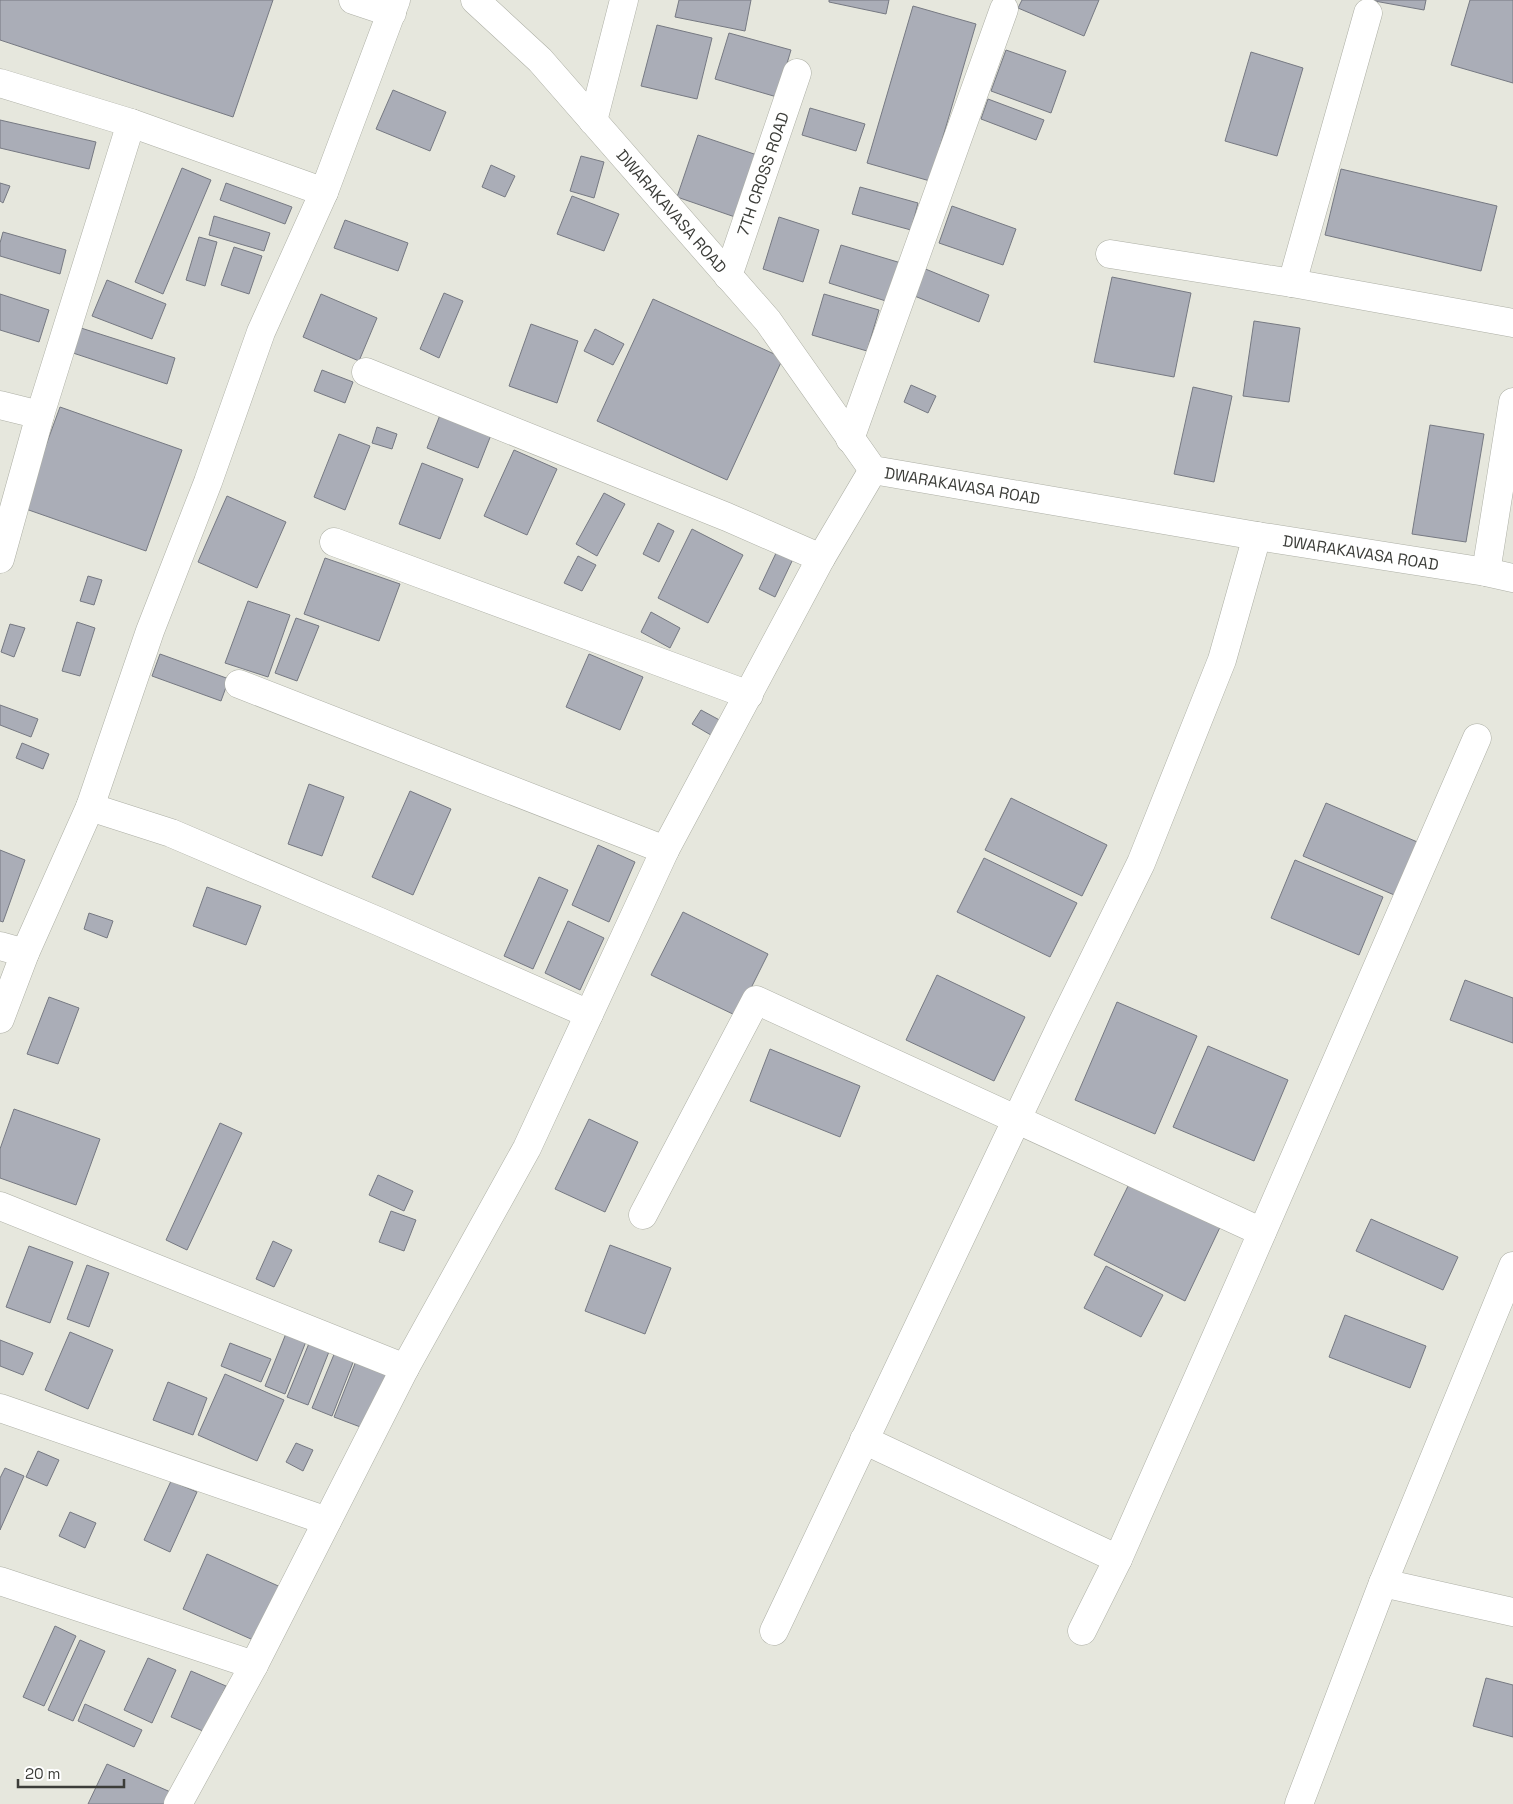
<svg xmlns="http://www.w3.org/2000/svg" width="1513" height="1804" font-family="'Space Grotesk',sans-serif">
<style>
.building{fill:#aaadb7;stroke:#767982}
.lines{fill:none;stroke-linecap:round;stroke-linejoin:round}
.minor-casing{stroke:#adafa5;stroke-width:29}
.minor{stroke:#fff;stroke-width:28}
.labels{text-anchor:middle;dominant-baseline:central;stroke-width:5;stroke-linejoin:round;paint-order:stroke}
.street-label{font-size:16px;fill:#3c3d39;stroke:#fff}
</style>
<rect width="100%" height="100%" fill="#e6e7dd"/>
<path class="building" d="M0,0H273L233,117L0,40Z
M679,0H751L745,31L675,17Z
M829,0H889L886,14L829,2Z
M1022,0H1099L1084,36L1018,8Z
M1369,0H1426L1424,10Z
M1470,0H1513V83L1451,65Z
M913,6L976,24L930,181L867,163Z
M657,25L712,38L697,99L641,86Z
M729,33L791,50L777,97L715,79Z
M1006,50L1066,71L1051,113L991,91Z
M1251,52L1303,68L1277,156L1225,141Z
M393,90L446,112L430,151L376,129Z
M988,99L1044,120L1036,140L981,119Z
M810,108L865,124L856,151L802,135Z
M0,120L96,142L89,169L0,148Z
M698,135L757,155L735,217L677,197Z
M581,156L604,162L594,198L570,191Z
M491,165L515,176L505,197L482,187Z
M182,168L211,180L163,294L135,282Z
M1341,169L1497,206L1481,271L1325,235Z
M0,183L10,186L3,203L0,201Z
M226,183L292,207L285,224L220,200Z
M860,187L918,203L911,230L852,214Z
M572,196L619,214L604,251L557,234Z
M952,206L1016,229L1003,265L939,243Z
M214,216L270,233L264,251L209,235Z
M779,217L819,230L803,282L763,269Z
M345,220L408,243L398,271L334,248Z
M3,232L66,250L60,274L0,256V243Z
M199,237L217,242L205,286L186,280Z
M841,245L901,263L889,302L829,283Z
M234,247L262,256L249,294L221,285Z
M923,268L989,295L979,322L912,295Z
M1112,277L1191,293L1174,377L1094,362Z
M107,280L166,304L152,339L92,316Z
M444,293L463,301L439,358L420,349Z
M0,294L49,310L39,342L0,330Z
M321,294L377,318L359,361L303,337Z
M824,294L879,310L867,351L812,335Z
M653,299L783,358L727,480L597,421Z
M1254,321L1300,328L1289,402L1243,396Z
M531,324L578,341L557,403L509,386Z
M81,328L175,358L167,384L73,353Z
M595,329L624,344L613,365L584,351Z
M322,370L353,382L345,403L314,391Z
M911,385L936,396L928,413L904,402Z
M1193,387L1232,396L1214,482L1174,474Z
M60,407L182,450L146,551L23,508Z
M440,415L491,435L478,468L427,448Z
M1430,425L1484,434L1466,542L1412,534Z
M377,427L397,434L392,449L372,443Z
M339,434L370,446L345,510L314,497Z
M514,450L557,469L527,535L484,516Z
M422,463L463,479L440,539L399,524Z
M604,493L625,504L597,556L576,544Z
M227,496L286,522L257,588L198,562Z
M658,523L674,531L659,562L643,554Z
M692,529L743,555L708,623L658,598Z
M777,551L793,559L775,597L759,589Z
M578,556L596,565L582,591L564,583Z
M325,558L400,584L379,641L304,614Z
M88,576L102,580L94,605L80,601Z
M248,601L290,615L268,677L225,663Z
M651,612L680,628L670,648L641,632Z
M296,618L319,626L297,681L275,673Z
M77,622L95,628L80,676L62,671Z
M10,624L25,628L14,657L1,652Z
M160,654L229,679L221,701L152,676Z
M589,654L643,677L620,730L566,707Z
M0,705L38,719L31,737L0,725Z
M701,710L725,723L716,738L692,724Z
M22,743L49,754L43,769L16,758Z
M309,784L344,797L322,856L288,844Z
M410,791L451,809L413,895L372,877Z
M1011,798L1107,845L1082,896L985,850Z
M1326,803L1422,844L1399,897L1303,856Z
M598,845L635,862L609,922L572,905Z
M0,850L25,860L3,922L0,921Z
M984,858L1077,903L1050,957L957,912Z
M1295,860L1383,897L1359,955L1271,918Z
M539,877L568,890L533,969L504,956Z
M207,887L261,906L246,945L193,926Z
M683,912L768,954L737,1016L651,975Z
M89,913L113,921L107,938L84,929Z
M568,921L604,938L580,990L545,973Z
M937,975L1025,1017L994,1081L906,1040Z
M1465,980L1513,998V1043L1450,1020Z
M49,997L79,1008L58,1064L27,1054Z
M1117,1002L1197,1036L1155,1134L1075,1100Z
M1208,1046L1288,1080L1254,1161L1173,1127Z
M770,1049L860,1086L840,1137L750,1101Z
M14,1109L100,1139L76,1205L0,1178V1149Z
M589,1119L638,1142L605,1212L555,1189Z
M220,1123L242,1133L187,1250L166,1240Z
M378,1175L413,1191L404,1211L369,1195Z
M1132,1178L1223,1221L1185,1301L1094,1255Z
M391,1211L416,1220L404,1251L379,1242Z
M1371,1219L1458,1257L1443,1290L1356,1251Z
M273,1241L292,1250L274,1287L256,1279Z
M610,1245L671,1268L645,1334L585,1311Z
M29,1246L73,1262L50,1323L6,1307Z
M87,1265L109,1273L89,1327L67,1319Z
M1106,1266L1163,1295L1141,1337L1084,1308Z
M1345,1315L1426,1346L1410,1388L1329,1357Z
M287,1331L307,1339L285,1394L265,1386Z
M70,1332L113,1350L88,1409L45,1390Z
M312,1336L332,1344L308,1405L287,1397Z
M0,1340L33,1353L23,1375L0,1366Z
M230,1343L271,1359L261,1382L221,1366Z
M335,1352L354,1360L332,1416L312,1408Z
M356,1361L393,1375L371,1431L334,1417Z
M225,1374L284,1400L257,1461L198,1435Z
M168,1382L207,1398L193,1435L153,1420Z
M296,1443L313,1450L303,1471L286,1462Z
M38,1451L59,1460L47,1486L26,1477Z
M5,1468L24,1476L0,1530V1478Z
M171,1481L197,1492L170,1552L144,1540Z
M70,1512L96,1523L85,1548L59,1536Z
M207,1554L285,1589L260,1643L183,1609Z
M55,1626L76,1636L44,1706L23,1697Z
M80,1640L105,1651L73,1721L48,1710Z
M148,1658L176,1670L152,1723L124,1710Z
M191,1671L226,1686L205,1732L171,1717Z
M1486,1678L1513,1685V1737L1473,1726Z
M85,1704L142,1730L134,1747L78,1721Z
M107,1764L175,1794L170,1804H88Z"/>
<g class="lines">
<defs>
<g id="minor">
<path d="M353,0L392,13"/>
<path id="s1" d="M475,0L540,60L768,321L873,470L1257,536L1486,572L1513,578"/>
<path d="M0,83L131,123L324,192"/>
<path d="M593,121L624,0"/>
<path d="M1110,254L1292,283L1513,323"/>
<path id="s2" d="M728,276L797,73"/>
<path d="M1292,283L1368,13"/>
<path d="M366,372L727,517L821,558"/>
<path d="M0,405L40,415"/>
<path d="M850,439L1004,9"/>
<path d="M334,542L749,695"/>
<path d="M0,559L40,415L131,123"/>
<path d="M1486,572L1513,402"/>
<path d="M90,807L171,833L380,922L589,1014"/>
<path d="M665,850L821,558L873,470"/>
<path d="M0,946L25,953"/>
<path d="M0,1019L25,953L90,807L150,631L208,482L261,332L324,192L396,0"/>
<path d="M0,1206L405,1368"/>
<path d="M643,1215L756,1000L1262,1232"/>
<path d="M0,1408L327,1521"/>
<path d="M864,1440L1118,1559"/>
<path d="M0,1581L254,1665"/>
<path d="M1383,1583L1513,1612"/>
<path d="M774,1631L1061,1026L1141,863L1222,660L1257,536"/>
<path d="M1082,1631L1118,1559L1247,1267L1477,738"/>
<path d="M178,1804L254,1665L405,1368L527,1148L665,850L239,684"/>
<path d="M1299,1804L1383,1583L1513,1266"/>
</g>
</defs>
<use href="#minor" class="minor-casing"/>
<use href="#minor" class="minor"/>
</g>
<g class="labels">
<g class="street-label">
<text stroke="none"><textPath href="#s2" startOffset="108">7TH CROSS ROAD</textPath></text>
<text stroke="none"><textPath href="#s1" startOffset="289">DWARAKAVASA ROAD</textPath></text>
<text stroke="none"><textPath href="#s1" startOffset="708">DWARAKAVASA ROAD</textPath></text>
<text stroke="none"><textPath href="#s1" startOffset="1112">DWARAKAVASA ROAD</textPath></text>
</g>
</g>
<path d="M18 1779v8h106v-8" fill="none" stroke="#3c3d39" stroke-width="2.5"/>
<text x="25" y="1779" font-size="15" fill="#3c3d39" stroke="#ffffff" stroke-width="4" paint-order="stroke">20 m</text>
</svg>
